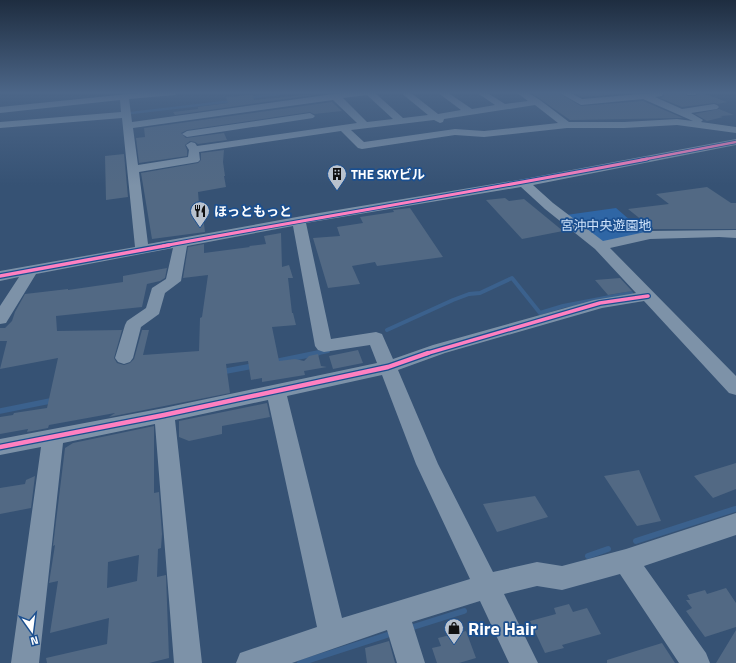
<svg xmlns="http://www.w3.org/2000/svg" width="736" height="663" font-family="'Titillium Web','Noto Sans JP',sans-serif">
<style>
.green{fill:#2f66a5}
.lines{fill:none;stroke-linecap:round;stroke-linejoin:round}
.stream-far3{stroke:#3b618d;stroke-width:2.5}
.stream-far2{stroke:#3b618d;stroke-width:4}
.stream-far1{stroke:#3b618d;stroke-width:5.5}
.stream{stroke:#3b618d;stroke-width:6}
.building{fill:#526984;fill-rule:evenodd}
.minor{fill:#7d92a8;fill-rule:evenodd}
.cycleway-far3-casing{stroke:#1b4f8f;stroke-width:4}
.cycleway-far2-casing{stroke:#1b4f8f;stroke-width:5}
.cycleway-far1-casing{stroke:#1b4f8f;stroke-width:6}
.cycleway-casing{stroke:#1b4f8f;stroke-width:7}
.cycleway-far3{stroke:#ff80c0;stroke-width:2.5}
.cycleway-far2{stroke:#ff80c0;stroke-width:3}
.cycleway-far1{stroke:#ff80c0;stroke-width:3.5}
.cycleway{stroke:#ff80c0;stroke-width:4.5}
.labels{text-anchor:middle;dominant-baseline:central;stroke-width:3.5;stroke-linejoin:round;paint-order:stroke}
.far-poi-label{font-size:13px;font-weight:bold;fill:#fff;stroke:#1b4f8f;text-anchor:start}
.far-park-label{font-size:13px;fill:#cfe3fa;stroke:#1b4f8f}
.near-poi-label{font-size:18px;font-weight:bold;fill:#fff;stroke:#1b4f8f;text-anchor:start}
</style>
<rect width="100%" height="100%" fill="#365274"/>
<path class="green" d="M616,208L645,233L602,242L566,215Z"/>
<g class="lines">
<path class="stream-far3" d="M248,98L294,92
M131,113L233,101"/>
<path class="stream-far2" d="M387,330L453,300L469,294L480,293L512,278L540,313L563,306L631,293
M314,354L328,351"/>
<path class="stream-far1" d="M274,362L318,353
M221,372L253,366
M0,411L55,400"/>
<path class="stream" d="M636,541L735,509
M588,556L608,549
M410,628L464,611
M300,663L387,635"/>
</g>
<path class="building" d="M530,92H557L581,106L643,101L683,118L570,120Z
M572,92H645L582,97Z
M665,92H685L687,96H695L700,92L727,102L718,104L714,103L682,107L660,98L663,97Z
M326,93H327L175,115L173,112L198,109V107L228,103L226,97L253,95L254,100Z
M332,102L342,111L314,114L310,112L187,130L181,133L186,138L224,133L227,140L198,144L195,142L190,141L185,145L187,150V156L139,163L136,138L145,137L144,128Z
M719,109L734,115L720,116L723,117L707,121L695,114Z
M224,150L223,162L225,176H224L226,187L198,192L200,216H203L205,232L152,239L141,173L198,163L201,160V153Z
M124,154L128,197L106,200L105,156Z
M707,187L731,203H736V229H653L628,209L669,204L656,194Z
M505,198L509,201L524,199L563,231L522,239L486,200Z
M410,208L443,257L377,266L375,262L352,266L360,284L328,288L313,238L340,236L337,227L363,223L360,217L394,212L393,210Z
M281,233L282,267L289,265L293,278H288L292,313H293L296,325L272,327L279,361L295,359L304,361L309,356L318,354L321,366L327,367L304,371L305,375L262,382V378L251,380L248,361L226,364L230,393L109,417L115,413L49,425L48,428L27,432L28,429L0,434V417L13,415L14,413L47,408L58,358L0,369L7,341H0V328H5L12,321L15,312L25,294L68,289V290L123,282V276L167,268L165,278L160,281L147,284L142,307L56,316L57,331L122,330L114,358L117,363L124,365L130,363L134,359L142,330H149L143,355L199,351L200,318L202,317L208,275L183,278L188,247L204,244V253L250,247L249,246L266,244L264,236Z
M620,278L632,291L608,295L595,280Z
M358,350L363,363L333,369L329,356Z
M267,403L270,417L222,426V434L189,441L179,437V421Z
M154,426V493L159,492L162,534L161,548L158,549L157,577L166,575L169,658L149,663H47L46,658L107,644L109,618L50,633L58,581L49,583L55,545L53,546L65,448L73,443ZM139,555L137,581L107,588L108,562Z
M736,463V489L713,498L694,476Z
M639,470L661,521L637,526L604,476Z
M35,476L31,508L0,514V488L25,484L26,480Z
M535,496L548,517L497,532L483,504Z
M726,588L736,603V627L705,637L686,611L692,608L686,600H690L687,595L705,590L707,594Z
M569,604L573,612L587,608L601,634L562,645L564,648L545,653L530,621L556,614L554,608Z
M736,630V663H716Z
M466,631L476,658L459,663H437L432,648L441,646L438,638Z
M389,641L395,663H367L365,648Z
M662,643L675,663H607V660Z"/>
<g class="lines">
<path class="minor" d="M148,92H179L175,95L129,99L132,122L348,92H374L403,118L428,115L400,92H410L438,114L461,110L437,92H447L472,109L495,105L476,92H486L505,104L528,101L516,92H527L540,100L569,122H624L677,119L693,121L643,99L581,105L558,92H569L582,99L664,92L662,96L655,97L682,109L714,104L717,105L719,107L717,109L691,113L703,120L701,122L736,127V133L677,125L624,128H567L484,137L455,135L362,149L358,148L341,131L199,152L200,160L198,162L139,172L148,244L319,213L524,179L736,139V145L533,185L553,203L603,241L650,231L736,230V238L719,237L650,239L610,248L736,376V395L729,393L644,301L602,308L445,353L398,370L438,464L493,572L537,562L562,566L626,549L736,513V535L644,566L706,653L710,663H679L620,574L562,590L537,586L504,594L538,663H509L480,601L412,622L425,663H397L387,630L292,663H236L240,653L317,627L268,400L175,420L202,663H174L155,424L63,443L39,663H11L41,447L0,455V439L164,408L377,363L370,345L324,352L318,350L315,346L293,226L187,246L181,281L165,293L159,314L141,327L133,358L130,362L124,364L118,362L115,358L125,325L127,321L146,308L152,288L166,279L173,248L36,274L6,323L0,324V306L19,277L0,281V271L135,247L122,118L0,128V122L121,112L120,100L0,113V107ZM367,95L393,119L367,122L343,98ZM333,100L357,123L197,146L195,143L191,142L186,145L189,150L188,157L138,165L133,128ZM535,105L558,123L484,131L455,129L364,142L351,130L434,120L440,123L443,122L444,119ZM521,187L545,209L595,249L636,293L594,300L433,345L393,359L382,334L376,332L331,339L306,223ZM382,375L416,464L470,579L342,618L287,396Z
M686,92H699L695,95H687Z
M310,113L315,116L313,118L187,137L182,134L187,131Z"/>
<defs>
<path id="cycleway-far3" d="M641,160L736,142"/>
<path id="cycleway-far2" d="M163,246C324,216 486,190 647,159"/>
<path id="cycleway-far1" d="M0,276L169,245
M425,354L600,303L648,296"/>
<path id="cycleway" d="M0,447L164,415L388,367L428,353"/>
</defs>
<use href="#cycleway-far3" class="cycleway-far3-casing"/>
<use href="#cycleway-far2" class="cycleway-far2-casing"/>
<use href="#cycleway-far1" class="cycleway-far1-casing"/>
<use href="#cycleway" class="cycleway-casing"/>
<use href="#cycleway-far3" class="cycleway-far3"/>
<use href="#cycleway-far2" class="cycleway-far2"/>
<use href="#cycleway-far1" class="cycleway-far1"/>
<use href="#cycleway" class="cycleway"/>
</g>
<linearGradient id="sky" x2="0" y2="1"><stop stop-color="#1e2d40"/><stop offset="0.5" stop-color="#4c6688"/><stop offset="1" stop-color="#4c6688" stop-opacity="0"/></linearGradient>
<rect width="736" height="185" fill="url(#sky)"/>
<defs>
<symbol id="building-pin" viewBox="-11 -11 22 30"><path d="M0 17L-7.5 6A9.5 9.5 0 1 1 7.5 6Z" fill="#b9c2ce" stroke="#1b4f8f"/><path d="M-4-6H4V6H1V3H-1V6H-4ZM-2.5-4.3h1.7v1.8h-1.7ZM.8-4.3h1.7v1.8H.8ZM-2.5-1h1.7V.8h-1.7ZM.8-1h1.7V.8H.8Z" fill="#111"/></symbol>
<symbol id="restaurant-pin" viewBox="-11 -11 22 30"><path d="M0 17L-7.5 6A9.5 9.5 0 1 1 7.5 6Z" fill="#b9c2ce" stroke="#1b4f8f"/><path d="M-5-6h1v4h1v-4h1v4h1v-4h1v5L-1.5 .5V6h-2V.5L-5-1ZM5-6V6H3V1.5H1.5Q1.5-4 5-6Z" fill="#111"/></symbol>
<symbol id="shop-pin" viewBox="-11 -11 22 30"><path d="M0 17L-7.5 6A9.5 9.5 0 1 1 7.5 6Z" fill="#b9c2ce" stroke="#1b4f8f"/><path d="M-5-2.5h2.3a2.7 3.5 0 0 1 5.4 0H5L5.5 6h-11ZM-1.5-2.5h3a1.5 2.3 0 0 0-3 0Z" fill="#111"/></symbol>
</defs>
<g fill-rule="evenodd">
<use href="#building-pin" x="326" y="163" width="22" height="30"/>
<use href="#restaurant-pin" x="189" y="200" width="22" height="30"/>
<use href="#shop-pin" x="443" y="617" width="22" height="30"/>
</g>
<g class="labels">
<g class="far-poi-label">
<text x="351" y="174">THE SKYビル</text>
<text x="214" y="211">ほっともっと</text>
</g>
<g class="far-park-label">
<text x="606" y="225">宮沖中央遊園地</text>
</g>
<g class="near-poi-label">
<text x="468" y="628">Rire Hair</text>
</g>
</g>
<g transform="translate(32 631) rotate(166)" stroke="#1b4f8f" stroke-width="3" paint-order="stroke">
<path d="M0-3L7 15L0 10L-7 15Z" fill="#ffffff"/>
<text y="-6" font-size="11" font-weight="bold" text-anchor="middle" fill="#ffffff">N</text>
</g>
</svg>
